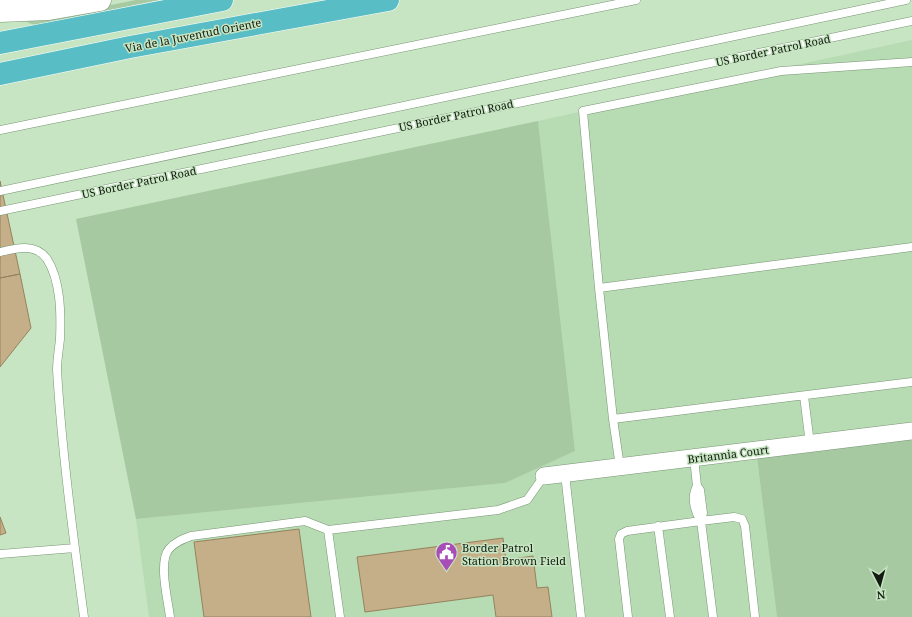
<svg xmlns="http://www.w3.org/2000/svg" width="912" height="617" font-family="'Noto Serif',serif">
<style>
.built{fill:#b7dbb2}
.green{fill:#a6c9a2}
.building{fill:#c4af89;stroke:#96825d}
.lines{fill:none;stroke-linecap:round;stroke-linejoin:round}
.lane-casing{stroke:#799575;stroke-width:9}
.street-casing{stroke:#799575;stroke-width:18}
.secondary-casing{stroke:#799575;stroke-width:23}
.highway-casing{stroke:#fff;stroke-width:23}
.lane{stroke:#fff;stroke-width:8}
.street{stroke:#fff;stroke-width:17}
.secondary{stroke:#fff;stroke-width:22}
.highway{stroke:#59bdc5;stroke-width:22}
.labels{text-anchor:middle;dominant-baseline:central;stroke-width:3;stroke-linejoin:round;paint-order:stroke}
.street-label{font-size:11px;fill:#121c10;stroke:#c7e5c2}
.poi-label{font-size:11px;fill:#121c10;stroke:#c7e5c2;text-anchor:start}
</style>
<rect width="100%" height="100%" fill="#c7e5c2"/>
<path class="built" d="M912,40V431L756,451L777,617H149L136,519L505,483L575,451L538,121Z"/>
<path class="green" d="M136,0H159L35,25L26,22Z
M538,121L575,451L505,483L136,519L76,219Z
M912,431V617H777L756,450Z"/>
<path class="building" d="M0,181L20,274L0,278Z
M20,274L31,328L0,367V278Z
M0,517L6,533L0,535Z
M299,529L311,617H204L194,542Z
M503,538L506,560L533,556L537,588L548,587L552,617H496L493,595L365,612L357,557Z"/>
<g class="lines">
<defs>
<path id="lane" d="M912,62L781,71L583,111L599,288L613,419L912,382
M0,130L636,0
M0,191L906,0
M0,211L912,21
M0,252C16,248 36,243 47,259C61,281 61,314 60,339C59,349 57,360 57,370C62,452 73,535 84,617
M599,288L912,247
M804,396L810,444
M613,419L620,467
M694,458L697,486L700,490L703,513L701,521C694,511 691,496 697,486
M565,474L581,617
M701,521L734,517L742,519L745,526L755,617
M658,526L670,617
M0,554L75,548
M170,617C168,600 158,562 169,549C175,542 183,539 191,536L305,521L328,530
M340,617L328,530L498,510L527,500L544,476
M628,617L619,539L621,534L627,531L701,521L713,617"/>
<path id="street" d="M544,476L912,431"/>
<path id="secondary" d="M0,11L49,9L100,0"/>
<path id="highway" d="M0,43L222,0
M0,74L130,47L388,0"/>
</defs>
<use href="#lane" class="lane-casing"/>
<use href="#street" class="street-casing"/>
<use href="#secondary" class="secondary-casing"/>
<use href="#highway" class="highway-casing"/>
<use href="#lane" class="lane"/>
<use href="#street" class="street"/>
<use href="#secondary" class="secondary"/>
<use href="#highway" class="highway"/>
</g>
<defs>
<symbol id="civic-pin" viewBox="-11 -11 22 30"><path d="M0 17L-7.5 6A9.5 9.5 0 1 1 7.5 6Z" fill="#a84db7" stroke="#c7e5c2"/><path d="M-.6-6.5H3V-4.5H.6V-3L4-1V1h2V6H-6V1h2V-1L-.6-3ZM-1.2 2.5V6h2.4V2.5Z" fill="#fff"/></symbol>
</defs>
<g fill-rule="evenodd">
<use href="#civic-pin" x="434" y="540" width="25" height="34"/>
</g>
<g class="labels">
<g class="street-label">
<text transform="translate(193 35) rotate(-11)">Via de la Juventud Oriente</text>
<text transform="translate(773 50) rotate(-12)">US Border Patrol Road</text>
<text transform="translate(456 115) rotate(-12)">US Border Patrol Road</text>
<text transform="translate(139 182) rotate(-12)">US Border Patrol Road</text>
<text transform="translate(728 454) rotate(-7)">Britannia Court</text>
</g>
<g class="poi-label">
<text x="462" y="547">Border Patrol<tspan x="462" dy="13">Station Brown Field</tspan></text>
</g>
</g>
<g transform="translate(880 585) rotate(174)" stroke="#c7e5c2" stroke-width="3" paint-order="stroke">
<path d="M0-3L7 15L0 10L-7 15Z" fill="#121c10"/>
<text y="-6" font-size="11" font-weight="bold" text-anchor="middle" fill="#121c10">N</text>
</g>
</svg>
